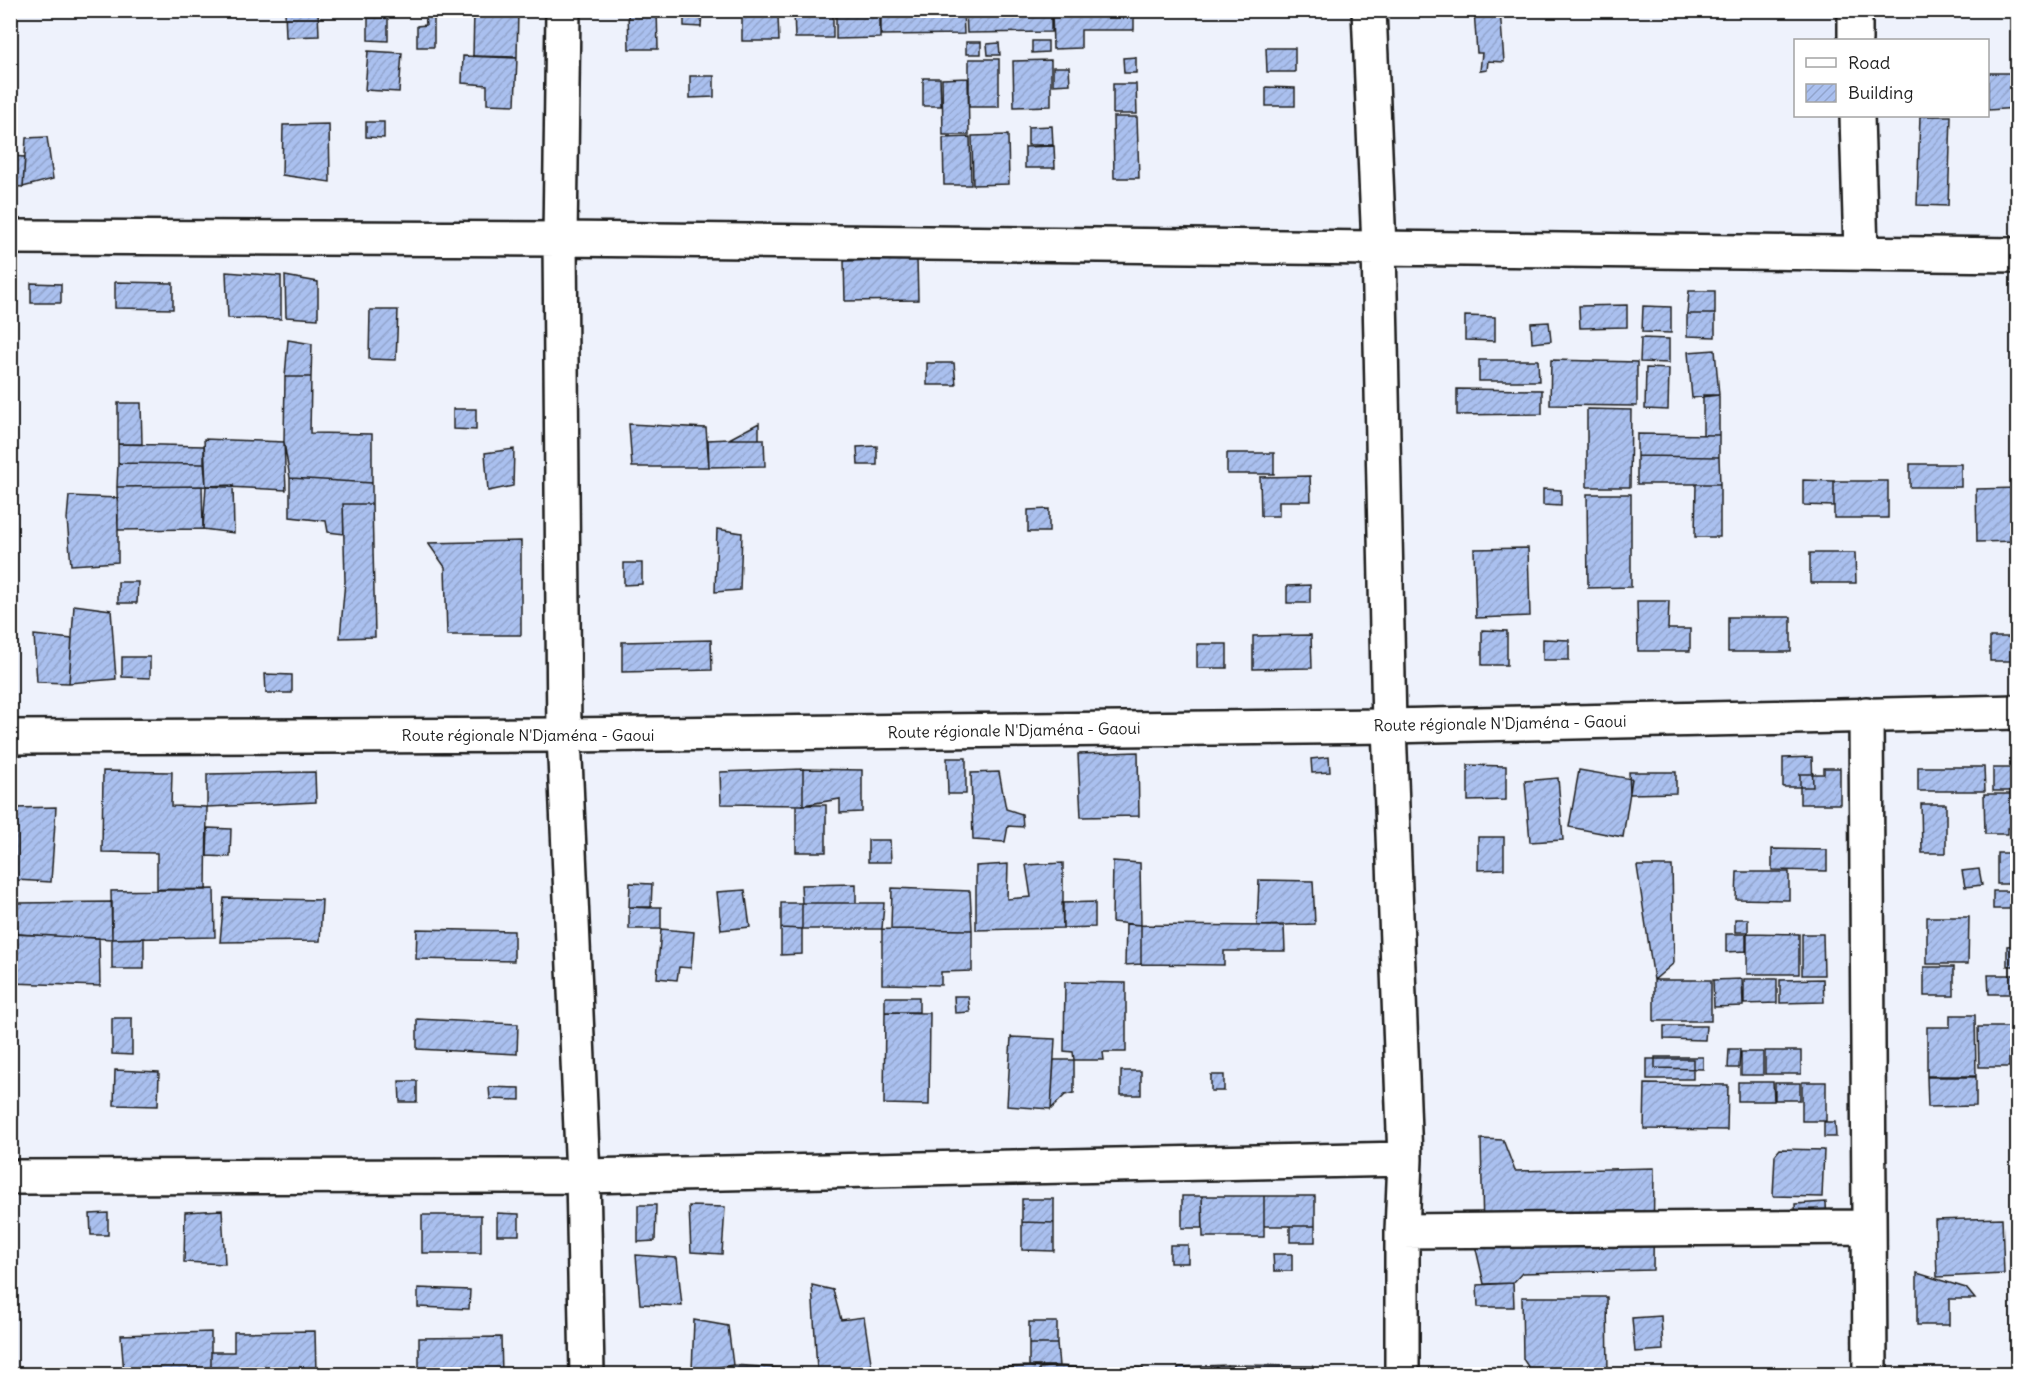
<svg xmlns="http://www.w3.org/2000/svg" width="2028" height="1385" font-family="Delius,sans-serif">
<style>
.building{fill:url(#building-hatch);stroke:#1c1c1c;stroke-width:1.5}
.lines{fill:none;stroke-linecap:round;stroke-linejoin:round}
.street-casing{stroke:#1c1c1c;stroke-width:38}
.secondary-casing{stroke:#1c1c1c;stroke-width:38}
.street{stroke:#fff;stroke-width:33}
.secondary{stroke:#fff;stroke-width:33}
.labels{text-anchor:middle;dominant-baseline:central;stroke-width:6;stroke-linejoin:round;paint-order:stroke}
.street-label{font-size:16px;fill:#1c1c1c;stroke:#fff}
</style>
<defs>
<pattern id="building-hatch" width="6" height="6" patternUnits="userSpaceOnUse" patternTransform="scale(1.5)"><rect width="6" height="6" fill="#aac0ef"/><path d="M-1 1l2-2M0 6l6-6M5 7l2-2" fill="none" stroke="#92a4cc"/></pattern>
</defs>
<rect width="100%" height="100%" fill="#eef2fc"/>
<filter id="ink" filterUnits="userSpaceOnUse"><feTurbulence type="fractalNoise" baseFrequency=".0167" numOctaves="2"/><feDisplacementMap in="SourceGraphic" scale="12" xChannelSelector="R" yChannelSelector="G"/><feConvolveMatrix kernelMatrix="1 2 1 2 8 2 1 2 1" color-interpolation-filters="sRGB"/></filter>
<g filter="url(#ink)">
<path class="building" d="M285,10H318L319,36L286,37Z
M474,10H518L517,57L473,56Z
M628,10H657L658,49H629Z
M684,10H702L701,27L684,26Z
M794,10H833V38H795Z
M836,10H880V38L836,39Z
M881,10H963L964,34L881,35Z
M966,10H1051V32L967,33Z
M1052,10H1134V30H1081V48L1053,49Z
M1474,10H1500L1504,62L1488,61L1487,70L1480,71L1482,53H1477Z
M425,15H434V47H417V26L426,25Z
M742,16H778L779,41H742Z
M368,18H388V41L368,40Z
M1032,41H1048V52L1032,53Z
M966,42H981V54H966Z
M999,43L1000,55H988L987,44Z
M1266,48H1295V72H1267Z
M368,51L402,53L399,92L365,90Z
M463,56L517,58L515,105L487,104V85L462,83Z
M1136,57V73H1124L1123,58Z
M969,59H999V107H969Z
M1051,60V106L1014,107L1013,61Z
M1053,67H1069L1070,84L1053,85Z
M1988,73H2018V108L1988,110Z
M690,76H714V97L690,98Z
M923,78H940L941,106H923Z
M968,78L969,135H943L942,79Z
M1113,84H1136L1137,114H1113Z
M1266,87L1295,88V106H1266Z
M1920,116H1951L1948,206L1917,205Z
M1113,117H1137L1139,178H1114Z
M366,122H384V138L366,137Z
M329,124L330,182L282,175L283,125Z
M1052,126L1053,145H1028V127Z
M1008,135L1009,184L973,185L972,136Z
M47,137L53,179L23,187L26,138Z
M970,137L971,185H944L943,138Z
M1054,146L1055,168H1025V147Z
M10,156L25,157L23,187L10,186Z
M917,259L918,300L845,301L844,261Z
M226,272L281,276V319L228,318Z
M285,276L318,282V319L286,317Z
M115,282L173,283V309L115,308Z
M31,283L61,284V303H31Z
M1689,291H1715V314H1687Z
M1627,305V327L1580,328L1579,306Z
M1643,306L1671,307V333L1642,332Z
M370,310H398L396,360L369,359Z
M1687,314H1715V337L1687,336Z
M1465,316L1495,317V341L1465,340Z
M1549,322L1551,341L1532,343L1531,323Z
M1641,338L1669,339V363L1640,362Z
M288,340L312,344L311,377H285Z
M1715,350L1719,395L1692,398L1688,352Z
M1479,360H1538L1539,381H1479Z
M1551,360L1637,362V406L1550,405Z
M927,363H954L956,385H927Z
M1646,368L1669,369L1668,410L1645,409Z
M285,377H311L310,433L372,434V483L290,478L284,442Z
M1457,389L1542,390V414L1457,415Z
M1703,395H1719V435H1703Z
M118,403H141L142,444H118Z
M453,409H476V430L453,429Z
M1587,409L1631,410L1630,487H1587Z
M759,423V439H729Z
M629,424L706,428L709,467H632Z
M1637,434L1719,435V457L1637,456Z
M204,439L284,442L286,490L206,486Z
M729,439H764L765,466L709,467L708,440Z
M118,444L204,446V464L118,463Z
M877,446V465H858L857,447Z
M514,449L513,486L488,491L485,453Z
M1227,453H1274V474H1227Z
M1637,456L1719,457L1720,484H1637Z
M118,463L204,464L206,486L117,487Z
M1910,464H1961V487H1910Z
M1310,476L1311,501H1279V516H1261L1260,477Z
M290,478L372,483V504H343L344,534L328,532L326,521L290,517Z
M1803,480L1834,481V506L1803,505Z
M1834,481H1888V518H1834Z
M1696,484H1720V537H1695Z
M233,485L234,533L203,529L206,486Z
M202,486L203,529L118,530L117,487Z
M2018,488V541L1977,542L1976,489Z
M1543,489L1561,490V506L1543,505Z
M1587,494H1631V587L1588,588Z
M69,496L118,498V562L71,565L67,519Z
M343,504H372L375,637L340,638L345,581Z
M1049,509V532H1028V510Z
M717,529L742,533L740,590L715,592Z
M521,541V635H447L445,567L428,543Z
M1528,548L1530,616L1476,618L1474,549Z
M1810,553H1855L1856,583H1810Z
M624,563H642V584L624,585Z
M118,582H138L137,603H118Z
M1310,585V603H1287V586Z
M1637,601H1669L1668,629H1690V651H1638Z
M74,605L111,610L116,679L69,683Z
M1728,617H1791V652H1728Z
M1482,630L1507,631V665H1482Z
M34,635L72,639L69,683L37,682Z
M1311,635L1312,668L1253,669V636Z
M1990,637H2018V661H1990Z
M1543,639L1569,640V660H1543Z
M711,640L712,670L622,672V642Z
M1197,644H1227V668H1197Z
M122,657H150V678L122,677Z
M265,674L292,675V693H266Z
M1138,752L1139,816L1081,817L1078,754Z
M1329,757L1330,772L1312,773L1311,759Z
M1812,757L1813,787H1783V758Z
M947,758H966V794H948Z
M1468,765L1506,766V800L1468,801Z
M1918,767H1984L1985,791H1918Z
M1824,768H1840V804H1800V774H1824Z
M1993,768H2018V791H1993Z
M803,769V805L721,804L720,772Z
M803,769L862,770V812L840,813V799L803,805Z
M1579,770L1632,779L1623,837L1569,827Z
M103,771L172,772L171,806L207,807L206,890L157,889V853L102,852Z
M315,772L316,802L207,807V774Z
M999,772L1006,809L1022,814L1023,827L1008,826L1005,842L973,840L971,773Z
M1629,772H1676V793L1630,794Z
M1558,778L1563,840L1530,842L1525,781Z
M1984,794H2018V828H2008V834H1985Z
M1921,804H1946V853H1922Z
M796,805H826V852H796Z
M56,807L51,882L16,880L15,808Z
M208,828L231,829L230,857L207,856Z
M1478,837H1504V869L1478,870Z
M868,840H890L891,862H868Z
M1772,849L1827,850V871L1772,870Z
M1997,853H2018V884H1997Z
M1113,861L1140,863L1141,925L1112,922Z
M1063,863V928L976,930V866L1008,864L1007,899L1031,897L1026,865Z
M1637,866H1672L1674,963L1654,980Z
M1979,869L1982,885L1965,887L1962,871Z
M1737,872H1789V900L1736,899Z
M1259,880L1313,881L1315,924L1257,926Z
M630,883L652,884L651,908L629,907Z
M856,884V903H802L801,885Z
M892,888L970,891L972,930L891,929Z
M214,889L215,937L112,939L111,891Z
M745,890L750,927L721,930L717,892Z
M1993,891H2018V909H1993Z
M224,898L322,900L320,941L220,942Z
M112,902V939L17,934L16,903Z
M1095,902V927L1063,928L1062,903Z
M781,903H802V929L781,928Z
M802,903H884L882,929H802Z
M629,907H661V929H629Z
M1927,917H1969L1968,964H1927Z
M1735,919H1748V932H1735Z
M1126,924L1141,925V964L1125,965Z
M1141,925L1284,926L1285,951H1224V965L1141,964Z
M781,928L802,929V954L781,955Z
M417,929L514,931V961L416,959Z
M661,929L694,932L691,968L679,967L677,980L657,978Z
M882,929L972,930V971L941,972V985L882,984Z
M1747,933L1799,934V974H1747Z
M10,934L99,938L100,986L10,983Z
M1726,934H1746V951L1726,952Z
M1802,934H1823L1824,975H1802Z
M144,938V969H112V939Z
M2018,945V966H2007V946Z
M1924,967H1954V996H1924Z
M1988,975H2018V994H1989Z
M1742,979L1743,1006L1714,1007L1713,980Z
M1744,979H1777V1003L1744,1004Z
M1823,979L1824,1002L1780,1003V980Z
M1654,980H1711V1021H1654Z
M1065,982L1126,983V1052H1103L1104,1060H1074L1073,1052L1064,1051Z
M954,996H968L970,1012L955,1013Z
M885,997H919V1012H885Z
M885,1012L930,1013L929,1105L884,1104Z
M1950,1015H1975L1976,1076H1927V1027H1950Z
M112,1018H132V1055L112,1054Z
M417,1019L518,1024L517,1054L417,1049Z
M1664,1026H1706L1705,1040L1664,1039Z
M1978,1027H2009V1067H1979Z
M1011,1037L1055,1039L1051,1109L1007,1106Z
M1729,1049H1740L1739,1068H1728Z
M1765,1051H1801V1074H1765Z
M1741,1052H1763V1075H1741Z
M1655,1057H1703V1069L1655,1068Z
M1647,1059H1693V1079H1647Z
M1054,1060H1074V1093L1065,1095L1051,1109Z
M115,1070L159,1072L158,1106L114,1105Z
M1121,1071H1141V1095H1121Z
M1211,1075H1224V1091H1211Z
M1927,1077H1976V1106L1928,1107Z
M399,1081H417V1102H400Z
M1738,1082H1773L1774,1101H1738Z
M1802,1082H1826V1121H1802Z
M1775,1083H1800V1100H1775Z
M1645,1084L1728,1085L1727,1130L1644,1129Z
M489,1087L520,1088V1100L490,1099Z
M1824,1122H1835L1836,1137H1824Z
M1481,1139L1503,1140L1515,1171L1654,1168L1653,1270L1522,1273L1513,1283L1484,1284L1473,1236L1483,1231Z
M1780,1149L1824,1150L1822,1197L1773,1196L1775,1155Z
M1182,1196H1202L1203,1228H1182Z
M1202,1196H1264V1237H1203Z
M1264,1196H1315V1226H1264Z
M1022,1199H1054V1223L1022,1222Z
M1826,1202L1827,1222L1796,1224L1795,1204Z
M638,1205H656L655,1241L638,1242Z
M689,1206L725,1207L722,1254L691,1252Z
M222,1210L225,1264L184,1262L185,1212Z
M108,1213V1235H91L90,1214Z
M497,1213L519,1214V1235H497Z
M422,1215H481V1253H422Z
M2002,1218L2004,1274L1937,1277L1935,1220Z
M1022,1222L1054,1223V1251L1022,1250Z
M1290,1226H1315V1242H1290Z
M1170,1245H1188V1263H1170Z
M1273,1254H1292V1271H1274Z
M636,1255L677,1258L682,1306L640,1304Z
M1917,1273L1966,1288L1975,1299H1949V1325H1917Z
M1513,1283L1514,1307H1478L1477,1285Z
M812,1285L833,1290L841,1320L864,1317L872,1369L817,1370Z
M418,1288L470,1290L469,1309L418,1307Z
M1522,1297H1607L1608,1374H1533L1523,1359Z
M1661,1316L1663,1350L1635,1352L1632,1318Z
M694,1320L728,1326L733,1365L692,1371Z
M1029,1322H1057V1344H1029Z
M315,1331L316,1374H211V1352H234V1332Z
M211,1332V1374H124L121,1335Z
M501,1337L502,1374H419V1338Z
M1029,1344H1057L1059,1366H1029Z
M733,1365L806,1370V1374H722V1370Z
M1227,1365L1312,1366V1374H1227Z
M1227,1365V1374H1178V1367Z
M1029,1366L1039,1368V1374H984V1368Z
M1059,1366L1087,1368V1374H1039V1368Z
M954,1368H984V1374H954Z
M1087,1368H1143V1374H1087Z
M894,1369V1374H806V1370Z
M420,1370L419,1374H316Z"/>
<g class="lines">
<defs>
<path id="street" d="M563,10L560,239L564,735L583,1176L587,1374
M1369,10L1379,247L1389,726L1405,1159L1402,1231V1374
M1855,10V40
M1857,116L1861,252
M10,237L560,239L2018,255
M1866,714L1870,1374
M10,1177L583,1176L1405,1159
M1402,1231L1868,1227"/>
<path id="secondary" d="M10,737L564,735L1389,726L2018,712"/>
</defs>
<use href="#street" class="street-casing"/>
<use href="#secondary" class="secondary-casing"/>
<use href="#street" class="street"/>
<use href="#secondary" class="secondary"/>
</g>
</g>
<g class="labels">
<g class="street-label">
<text transform="translate(1500 723) rotate(-1)">Route régionale N'Djaména - Gaoui</text>
<text transform="translate(1014 730) rotate(-1)">Route régionale N'Djaména - Gaoui</text>
<text x="528" y="735">Route régionale N'Djaména - Gaoui</text>
</g>
</g>
<rect width="2028" height="1385" fill="none" stroke="#fff" stroke-width="36"/>
<rect x="18" y="18" width="1992" height="1349" fill="none" stroke="#1c1c1c" stroke-width="2" filter="url(#ink)"/>
<rect x="1794" y="39" width="195" height="78" fill="#ffffff" stroke="#a4a4a4" stroke-width="1.5"/>
<rect x="1806" y="58" width="30" height="9" fill="#ffffff" stroke="#a4a4a4" stroke-width="1.5"/>
<text x="1848" y="69" font-size="18" fill="#1c1c1c">Road</text>
<rect x="1806" y="84" width="30" height="18" fill="url(#building-hatch)" stroke="#a4a4a4" stroke-width="1.5"/>
<text x="1848" y="99" font-size="18" fill="#1c1c1c">Building</text>
</svg>
